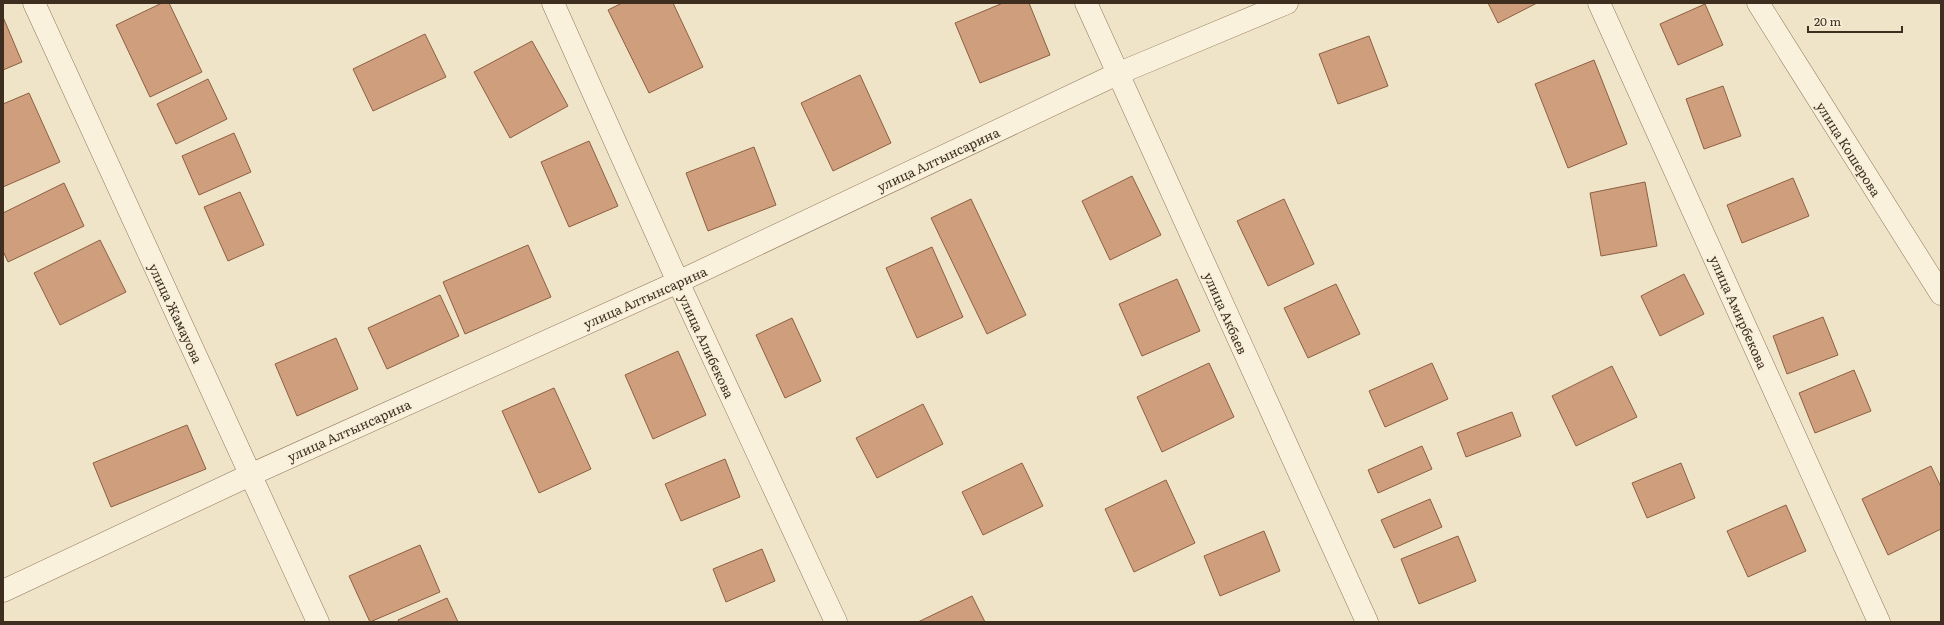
<svg xmlns="http://www.w3.org/2000/svg" width="1944" height="625" font-family="Literata,serif">
<style>
.building{fill:#cf9f7d;stroke:#8d5f41}
.lines{fill:none;stroke-linecap:round;stroke-linejoin:round}
.minor-casing{stroke:#8d765c;stroke-width:23}
.minor{stroke:#faf1dc;stroke-width:22}
.labels{text-anchor:middle;dominant-baseline:central;stroke-width:3.5;stroke-linejoin:round;paint-order:stroke}
.street-label{font-size:13px;fill:#3d2e20;stroke:#f7eed8}
</style>
<rect width="100%" height="100%" fill="#f0e4c8"/>
<path class="building" d="M162,3H169L202,72L150,97L116,25Z
M622,3H673L703,67L649,93L608,10Z
M1003,3H1029L1050,55L980,83L955,23Z
M1488,3H1537L1498,23Z
M1705,4L1723,45L1678,65L1660,24Z
M3,17L22,62L3,70Z
M425,34L446,77L373,111L353,69Z
M1369,36L1388,86L1338,104L1319,54Z
M532,41L568,106L510,138L474,72Z
M1594,60L1627,144L1568,168L1535,84Z
M860,75L891,143L833,171L801,103Z
M208,79L227,119L176,144L157,104Z
M1723,86L1741,136L1704,149L1686,99Z
M29,93L60,162L3,187V104Z
M234,133L251,172L199,195L182,156Z
M589,141L618,206L569,227L541,162Z
M754,147L776,205L708,231L686,173Z
M1132,176L1161,235L1110,260L1082,201Z
M1793,178L1809,216L1742,243L1727,205Z
M1645,182L1657,246L1601,256L1590,193Z
M64,183L84,226L8,262L3,251V213Z
M240,192L264,245L228,261L204,207Z
M971,199L1026,315L987,334L931,218Z
M1284,199L1314,264L1268,286L1237,221Z
M100,240L126,292L60,325L34,273Z
M528,245L551,297L465,334L443,282Z
M932,247L963,317L917,338L886,268Z
M1684,274L1704,314L1660,336L1641,296Z
M1177,279L1200,331L1142,356L1119,304Z
M1336,284L1360,334L1308,358L1284,308Z
M440,295L459,336L387,369L368,328Z
M1823,317L1838,355L1787,374L1773,336Z
M792,318L821,381L785,398L756,335Z
M336,338L358,389L297,416L275,364Z
M678,351L706,415L653,439L625,375Z
M1209,363L1234,417L1162,452L1137,397Z
M1432,363L1448,399L1385,427L1369,391Z
M1612,366L1637,417L1576,446L1552,396Z
M1854,370L1871,411L1815,433L1799,393Z
M554,388L591,469L539,493L502,411Z
M923,404L943,444L877,478L856,438Z
M1512,412L1521,436L1466,457L1457,433Z
M187,425L206,469L111,507L93,463Z
M1422,446L1432,469L1378,493L1368,470Z
M725,459L740,497L681,521L665,484Z
M1022,463L1043,506L983,535L962,492Z
M1681,463L1695,498L1647,518L1632,483Z
M1931,466L1941,487V529L1888,555L1862,499Z
M1166,480L1195,543L1134,572L1105,509Z
M1430,499L1442,527L1394,548L1381,520Z
M1786,505L1806,551L1748,577L1727,531Z
M1264,531L1280,571L1220,596L1204,556Z
M1458,536L1476,581L1419,604L1401,559Z
M420,545L440,592L370,622L349,576Z
M762,549L775,581L726,602L713,569Z
M972,596L985,622H918Z
M447,598L458,622H399L398,620Z"/>
<g class="lines">
<defs>
<path id="minor" d="M34,3L318,622
M553,3L678,282L836,622
M1086,3L1367,622
M1599,3L1879,622
M1758,3L1941,294
M3,591L250,475L678,282L1117,74L1287,3"/>
</defs>
<use href="#minor" class="minor-casing"/>
<use href="#minor" class="minor"/>
</g>
<g class="labels">
<g class="street-label">
<text transform="translate(1849 149) rotate(58)">улица Кошерова</text>
<text transform="translate(938 159) rotate(-25)">улица Алтынсарина</text>
<text transform="translate(645 297) rotate(-24)">улица Алтынсарина</text>
<text transform="translate(1739 312) rotate(66)">улица Амирбекова</text>
<text transform="translate(176 313) rotate(65)">улица Жамауова</text>
<text transform="translate(1226 313) rotate(66)">улица Акбаев</text>
<text transform="translate(707 346) rotate(65)">улица Алибекова</text>
<text transform="translate(349 430) rotate(-24)">улица Алтынсарина</text>
</g>
</g>
<rect width="1944" height="625" fill="none" stroke="#3d2e20" stroke-width="8"/>
<path d="M1808 26v6h94v-6" fill="none" stroke="#3d2e20" stroke-width="2"/>
<text x="1814" y="26" font-size="12" fill="#3d2e20" stroke="#f7eed8" stroke-width="3" paint-order="stroke">20 m</text>
</svg>
